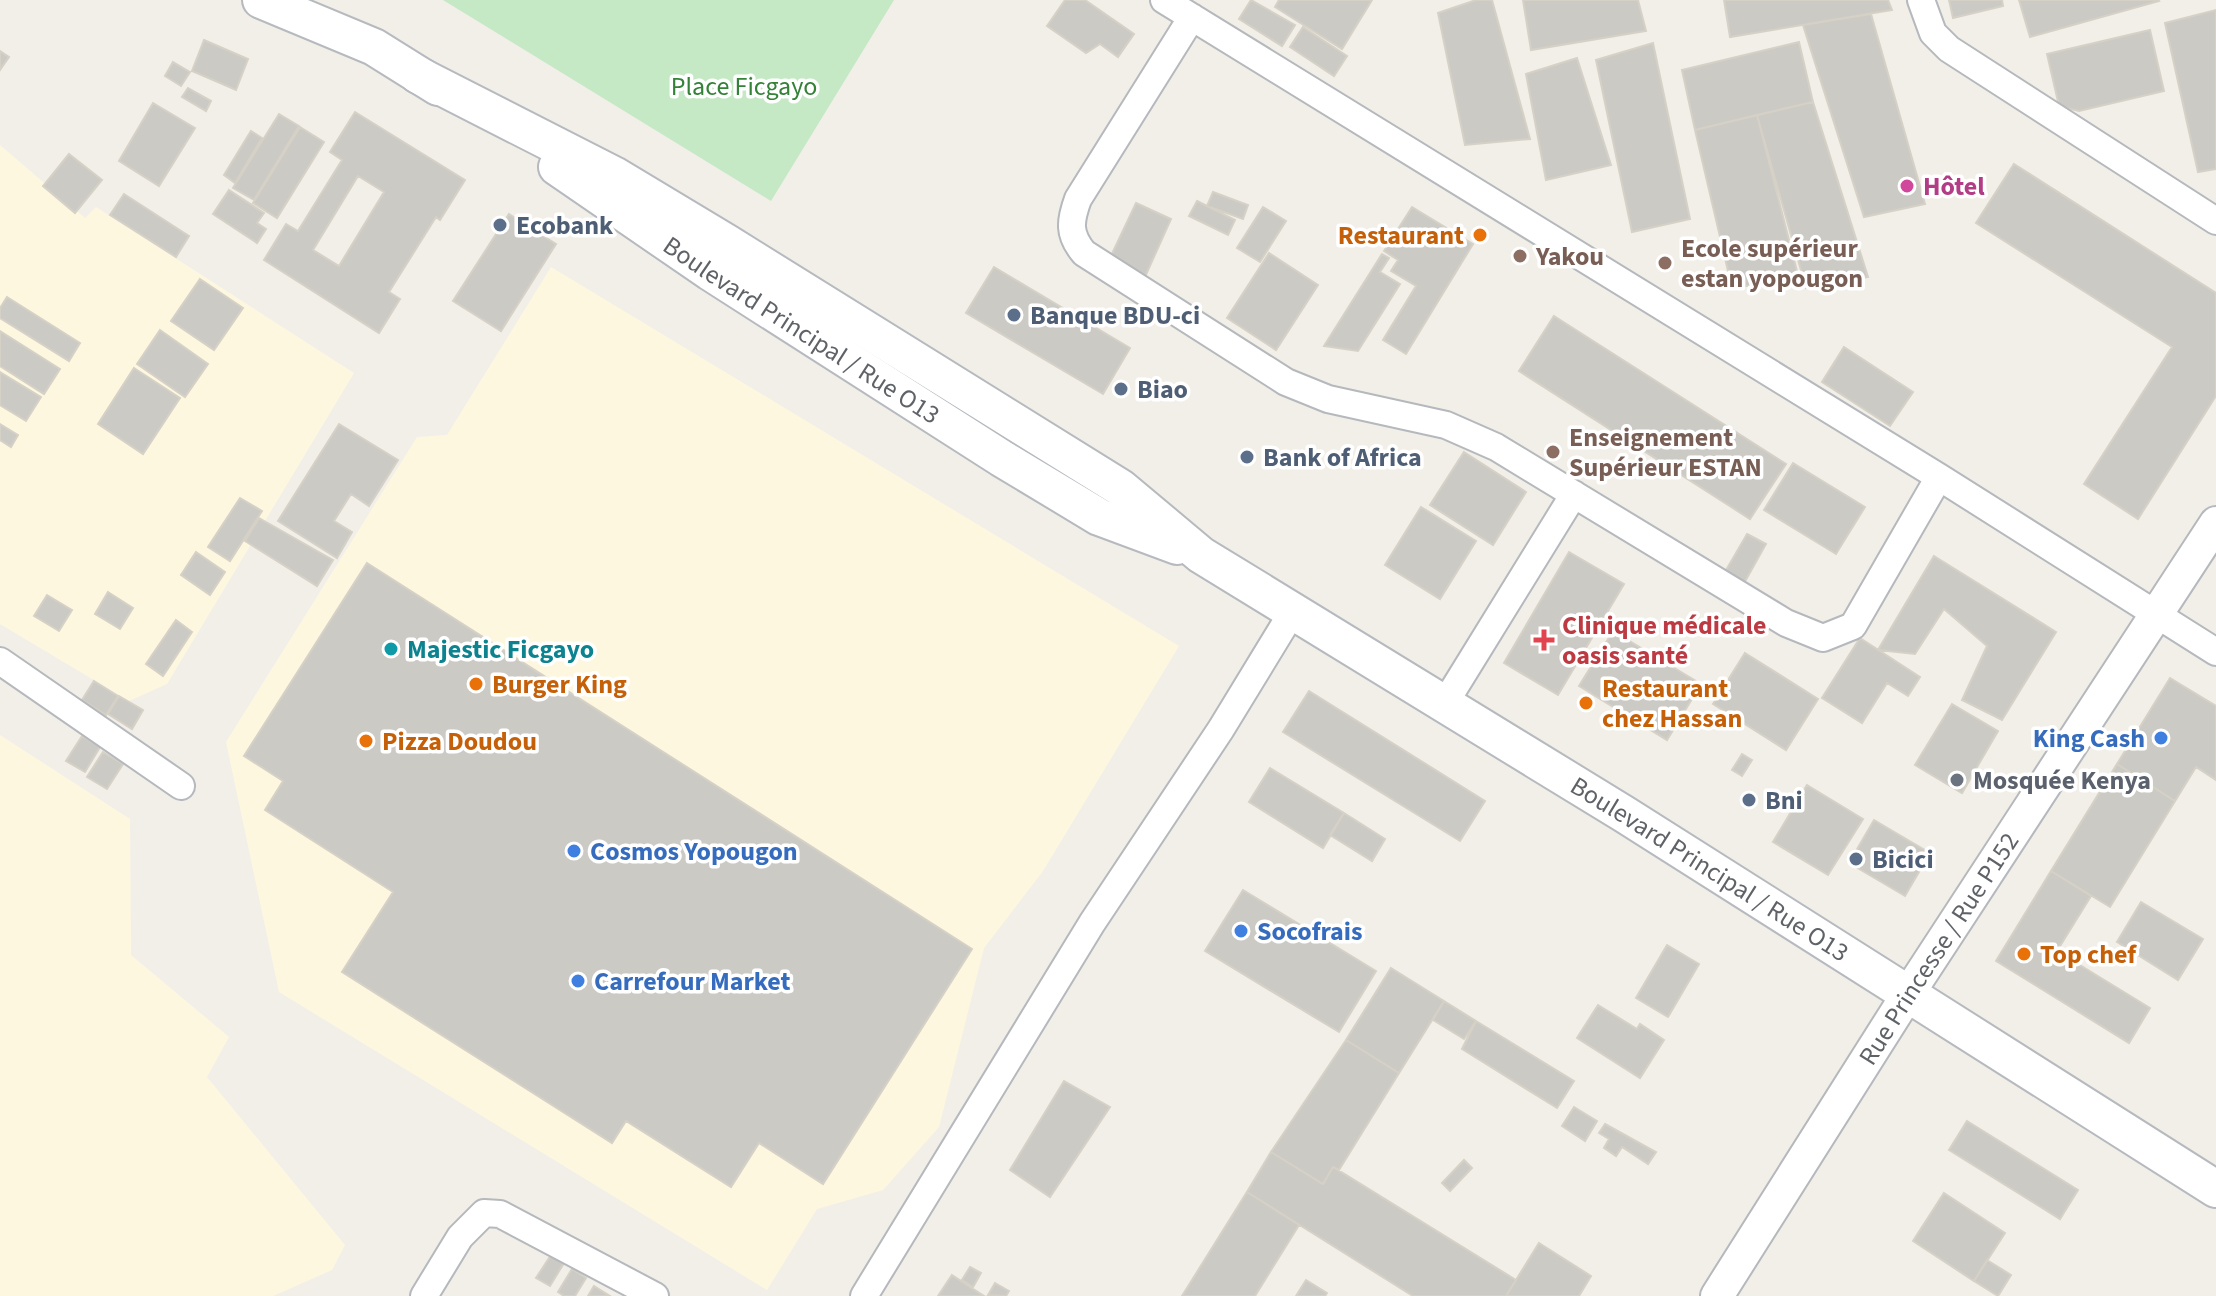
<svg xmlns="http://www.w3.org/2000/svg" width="2216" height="1296" font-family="'Source Sans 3',sans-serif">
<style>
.commercial{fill:#fef7e0}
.green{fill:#c5e8c5}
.building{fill:#cccac5;stroke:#d6d1c6;stroke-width:2;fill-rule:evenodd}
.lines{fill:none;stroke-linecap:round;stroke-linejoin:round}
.minor-casing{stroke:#b5b8bc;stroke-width:30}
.tertiary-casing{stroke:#b5b8bc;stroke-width:36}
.secondary-casing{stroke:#b6babf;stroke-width:40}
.minor{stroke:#fff;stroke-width:26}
.tertiary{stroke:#fff;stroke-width:32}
.secondary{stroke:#fff;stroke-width:36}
.hotel-dot{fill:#d1479c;stroke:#fff;stroke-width:3}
.service-dot{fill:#5c6f8a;stroke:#fff;stroke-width:3}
.food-dot{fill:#e8710a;stroke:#fff;stroke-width:3}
.education-dot{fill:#8d6e63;stroke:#fff;stroke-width:3}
.health-dot{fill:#e0444e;stroke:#fff;stroke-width:3}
.culture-dot{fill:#0f9aa8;stroke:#fff;stroke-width:3}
.shop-dot{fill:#3f7fe0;stroke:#fff;stroke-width:3}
.worship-dot{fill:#6b7280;stroke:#fff;stroke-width:3}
.labels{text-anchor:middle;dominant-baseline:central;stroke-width:7;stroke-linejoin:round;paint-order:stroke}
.park-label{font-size:26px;fill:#348238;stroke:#fff}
.hotel-label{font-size:26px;font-weight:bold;fill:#b23c85;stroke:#fff;text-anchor:start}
.service-label{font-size:26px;font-weight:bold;fill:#4e5e75;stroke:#fff;text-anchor:start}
.food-label{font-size:26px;font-weight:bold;fill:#c56008;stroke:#fff;text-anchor:start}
.education-label{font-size:26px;font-weight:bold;fill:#785e54;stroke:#fff;text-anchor:start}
.street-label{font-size:26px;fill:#5f6368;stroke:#fff}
.health-label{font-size:26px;font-weight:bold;fill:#be3a42;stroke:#fff;text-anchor:start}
.culture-label{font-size:26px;font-weight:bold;fill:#0d838f;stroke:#fff;text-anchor:start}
.shop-label{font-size:26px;font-weight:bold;fill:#366cbe;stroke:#fff;text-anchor:start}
.worship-label{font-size:26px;font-weight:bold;fill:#5b616d;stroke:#fff;text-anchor:start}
</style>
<rect width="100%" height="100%" fill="#f1efe8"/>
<path class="commercial" d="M0,145L85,218L96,207L354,373L167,684L129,701L0,624Z
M551,267L1179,646L1043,871L984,948L939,1127L883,1190L817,1209L767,1290L279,992L226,742L417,437L447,435Z
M0,735L130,819L131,955L229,1037L207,1077L345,1245L332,1270L273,1296H0Z"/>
<path class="green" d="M443,0H894L771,201Z"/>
<path class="building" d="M1065,0H1085L1134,34L1118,57L1100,44L1086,53L1047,26Z
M1251,0L1295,25L1282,46L1239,19Z
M1279,0H1372L1342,49L1275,7Z
M1476,0H1492L1530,139L1465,145L1438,13Z
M1523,0H1638L1646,31L1531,50Z
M1724,0H1888L1892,10L1730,37Z
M1949,0H2002L2003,6L1953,18Z
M2019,0H2158L2159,1L2030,37Z
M2216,10V169L2198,172L2165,23Z
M1871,14L1925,204L1864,217L1803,25Z
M1303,27L1347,56L1334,76L1290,47Z
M2150,30L2164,91L2079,111L2059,106L2047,54Z
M204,40L248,59L236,90L192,71Z
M1799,42L1813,102L1695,130L1682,70Z
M1653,43L1690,219L1632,232L1596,60Z
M0,51L9,57L0,70Z
M1577,58L1611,165L1546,180L1526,74Z
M173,62L190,72L181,86L165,76Z
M188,88L211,101L206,111L182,97Z
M1813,102L1868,277L1806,288L1757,115Z
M153,103L195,128L159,186L119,161Z
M355,112L465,180L440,220L436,217L389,292L400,299L379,333L264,260L286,224L298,231L342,160L330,152ZM358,176L384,192L339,266L313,250Z
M279,114L299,126L254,200L233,188Z
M1757,115L1799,279L1732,288L1695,130Z
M300,127L324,142L277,218L253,203Z
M251,131L262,138L235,183L224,175Z
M69,154L102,180L75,213L43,186Z
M2014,164L2216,293V396L2138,519L2084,484L2172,347L1976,223Z
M229,190L264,213L257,223L266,229L257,243L213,214Z
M1213,192L1248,205L1243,219L1207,206Z
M124,194L189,236L176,257L110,215Z
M1197,201L1235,220L1228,235L1189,216Z
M1136,203L1171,219L1145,277L1109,260Z
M1263,207L1286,221L1260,262L1237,248Z
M1412,207L1473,244L1406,354L1383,340L1416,286L1391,271L1398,260L1384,251Z
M509,214L556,244L501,331L453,301Z
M1269,253L1318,285L1276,350L1227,318Z
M1382,254L1389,258L1380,272L1400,284L1358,351L1324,346Z
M994,267L1130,348L1103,394L966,313Z
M200,279L243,308L214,350L171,321Z
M7,297L80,343L69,361L0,318V308Z
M1554,316L1786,464L1750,519L1519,371Z
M160,330L208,364L185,397L137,364Z
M0,331L60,369L44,394L0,366Z
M1844,347L1913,392L1890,426L1822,382Z
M134,368L180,398L143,454L98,424Z
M0,372L41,397L26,421L0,405Z
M0,424L18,435L11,447L0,440Z
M339,424L398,460L369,506L351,494L334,521L352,532L337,558L278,521Z
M1464,452L1526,492L1493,545L1430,505Z
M1793,463L1865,507L1836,554L1764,510Z
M240,498L262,511L230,561L208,547Z
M1421,507L1476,541L1440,599L1385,565Z
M259,518L333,560L317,586L245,541Z
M1747,534L1766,544L1738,594L1722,577Z
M196,552L225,572L210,595L181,575Z
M1569,552L1624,584L1558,695L1504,663Z
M1934,556L2056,632L2002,720L1962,700L1987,646L1944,609L1915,654L1878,650Z
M367,563L972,949L823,1184L759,1143L731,1187L626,1121L612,1143L342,972L393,892L265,810L283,781L244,756Z
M108,592L133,608L120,629L95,614Z
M47,595L72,610L59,631L34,616Z
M176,620L192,632L163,676L146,664Z
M1613,631L1701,684L1667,740L1579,686Z
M1860,638L1920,677L1908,696L1887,683L1862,723L1822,698Z
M1745,653L1818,699L1786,750L1713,704Z
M2170,678L2216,706V780L2196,767L2175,801L2117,764Z
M94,681L118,696L106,715L82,700Z
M1309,691L1485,801L1460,841L1283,732Z
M119,696L143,710L132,729L108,714Z
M1952,704L1998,731L1962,793L1915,765Z
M82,736L100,747L85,772L66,761Z
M103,752L123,764L107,789L87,777Z
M1742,754L1752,760L1742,776L1732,770Z
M2117,764L2175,801L2110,907L2051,871Z
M1270,768L1344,813L1323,848L1249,802Z
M1807,785L1863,819L1828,875L1773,842Z
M1344,813L1385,839L1372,861L1330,835Z
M1874,820L1930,853L1905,896L1849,863Z
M2051,871L2091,896L2057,951L2150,1008L2129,1043L1996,961Z
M1243,890L1376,971L1339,1032L1205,951Z
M2141,902L2203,939L2178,980L2117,942Z
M1667,945L1699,964L1668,1017L1636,998Z
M1391,968L1444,1001L1399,1073L1346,1040Z
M1444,1001L1476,1021L1464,1039L1433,1020Z
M1598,1005L1637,1029L1640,1024L1664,1040L1640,1078L1577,1038Z
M1476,1021L1574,1081L1557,1108L1462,1049Z
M1346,1040L1399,1073L1339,1170L1333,1167L1323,1184L1271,1152Z
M1064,1081L1110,1107L1050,1197L1010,1170Z
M1574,1107L1597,1121L1585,1141L1562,1126Z
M1967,1121L2078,1190L2060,1219L1949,1150Z
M1605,1124L1656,1152L1648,1164L1622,1147L1616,1156L1604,1148L1609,1139L1599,1133Z
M1271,1152L1323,1184L1333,1167L1516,1280L1506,1296H1413L1247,1192Z
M1464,1160L1472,1168L1450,1191L1442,1183Z
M1247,1192L1299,1225L1255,1296H1182Z
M1944,1193L2005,1233L1974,1281L1913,1241Z
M1539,1243L1591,1276L1579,1296H1506Z
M551,1255L564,1263L550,1286L536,1278Z
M1987,1260L2011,1275L1998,1296L1974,1281Z
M970,1267L981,1273L973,1287L962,1280Z
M572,1269L586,1278L575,1296H564L558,1292Z
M952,1275L984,1296H938Z
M1306,1280L1327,1293L1325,1296H1296Z
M995,1283L1009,1291L1006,1296L988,1295Z
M594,1286L610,1296H588Z"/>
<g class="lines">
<defs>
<path id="minor" d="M1164,0L1939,477L2216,652
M1921,0L1933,33L1949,49L2216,221
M1192,17L1078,199C1070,221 1068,234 1084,253L1286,382L1328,399L1446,425L1496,447L1786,623L1823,638L1853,626L1939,477
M0,661L181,786
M1445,703L1574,494
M424,1296L460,1237L484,1213L500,1214L655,1296
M864,1296L1092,923L1221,729L1293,611"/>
<g id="tertiary">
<path id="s1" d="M1717,1296L1908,994L2216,523"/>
</g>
<g id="secondary">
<path d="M261,0L374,47L438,87"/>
<path id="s2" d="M418,75L614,175L727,243L1121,488L1201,555L1624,814L2216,1189"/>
<path id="s3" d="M557,167L710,272L1001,458L1099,517L1177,546"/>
</g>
</defs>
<use href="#minor" class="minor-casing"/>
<use href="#tertiary" class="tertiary-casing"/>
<use href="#secondary" class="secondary-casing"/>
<use href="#minor" class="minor"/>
<use href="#tertiary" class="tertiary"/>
<use href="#secondary" class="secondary"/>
</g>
<circle class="hotel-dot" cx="1907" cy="186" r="8"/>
<g class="service-dot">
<circle cx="500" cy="225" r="8"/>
<circle cx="1014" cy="315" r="8"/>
<circle cx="1121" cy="389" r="8"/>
<circle cx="1247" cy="457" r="8"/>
<circle cx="1749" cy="800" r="8"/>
<circle cx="1856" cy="859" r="8"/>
</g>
<g class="food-dot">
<circle cx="1480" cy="235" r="8"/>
<circle cx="476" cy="684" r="8"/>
<circle cx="1586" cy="703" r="8"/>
<circle cx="366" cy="741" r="8"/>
<circle cx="2024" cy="954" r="8"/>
</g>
<g class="education-dot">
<circle cx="1520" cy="256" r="8"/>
<circle cx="1665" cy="263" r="8"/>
<circle cx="1553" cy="452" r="8"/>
</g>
<path class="health-dot" d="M1540 628h8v8h8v8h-8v8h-8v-8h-8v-8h8z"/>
<circle class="culture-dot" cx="391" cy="649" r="8"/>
<g class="shop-dot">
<circle cx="2161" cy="738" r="8"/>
<circle cx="574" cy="851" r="8"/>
<circle cx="1241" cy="931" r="8"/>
<circle cx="578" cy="981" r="8"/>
</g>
<circle class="worship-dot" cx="1957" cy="780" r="8"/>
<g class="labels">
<g class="park-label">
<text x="744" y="86">Place Ficgayo</text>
</g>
<g class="hotel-label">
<text x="1923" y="186">Hôtel</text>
</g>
<g class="service-label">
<text x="516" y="225">Ecobank</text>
<text x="1030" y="315">Banque BDU-ci</text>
<text x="1137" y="389">Biao</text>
<text x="1263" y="457">Bank of Africa</text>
<text x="1765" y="800">Bni</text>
<text x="1872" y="859">Bicici</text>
</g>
<g class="food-label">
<text x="1464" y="235" text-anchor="end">Restaurant</text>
<text x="492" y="684">Burger King</text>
<text x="1602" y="688">Restaurant<tspan x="1602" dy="30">chez Hassan</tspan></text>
<text x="382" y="741">Pizza Doudou</text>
<text x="2040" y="954">Top chef</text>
</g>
<g class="education-label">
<text x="1681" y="248">Ecole supérieur<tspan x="1681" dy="30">estan yopougon</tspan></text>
<text x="1536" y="256">Yakou</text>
<text x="1569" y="437">Enseignement<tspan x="1569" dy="30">Supérieur ESTAN</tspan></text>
</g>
<g class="street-label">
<text stroke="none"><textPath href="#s3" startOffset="294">Boulevard Principal / Rue O13</textPath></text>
<text stroke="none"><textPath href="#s2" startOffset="1518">Boulevard Principal / Rue O13</textPath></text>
<text stroke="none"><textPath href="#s1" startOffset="412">Rue Princesse / Rue P152</textPath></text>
</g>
<g class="health-label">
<text x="1562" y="625">Clinique médicale<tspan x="1562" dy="30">oasis santé</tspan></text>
</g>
<g class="culture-label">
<text x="407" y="649">Majestic Ficgayo</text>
</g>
<g class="shop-label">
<text x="2145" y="738" text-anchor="end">King Cash</text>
<text x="590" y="851">Cosmos Yopougon</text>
<text x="1257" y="931">Socofrais</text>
<text x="594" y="981">Carrefour Market</text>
</g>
<g class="worship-label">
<text x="1973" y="780">Mosquée Kenya</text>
</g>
</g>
</svg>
